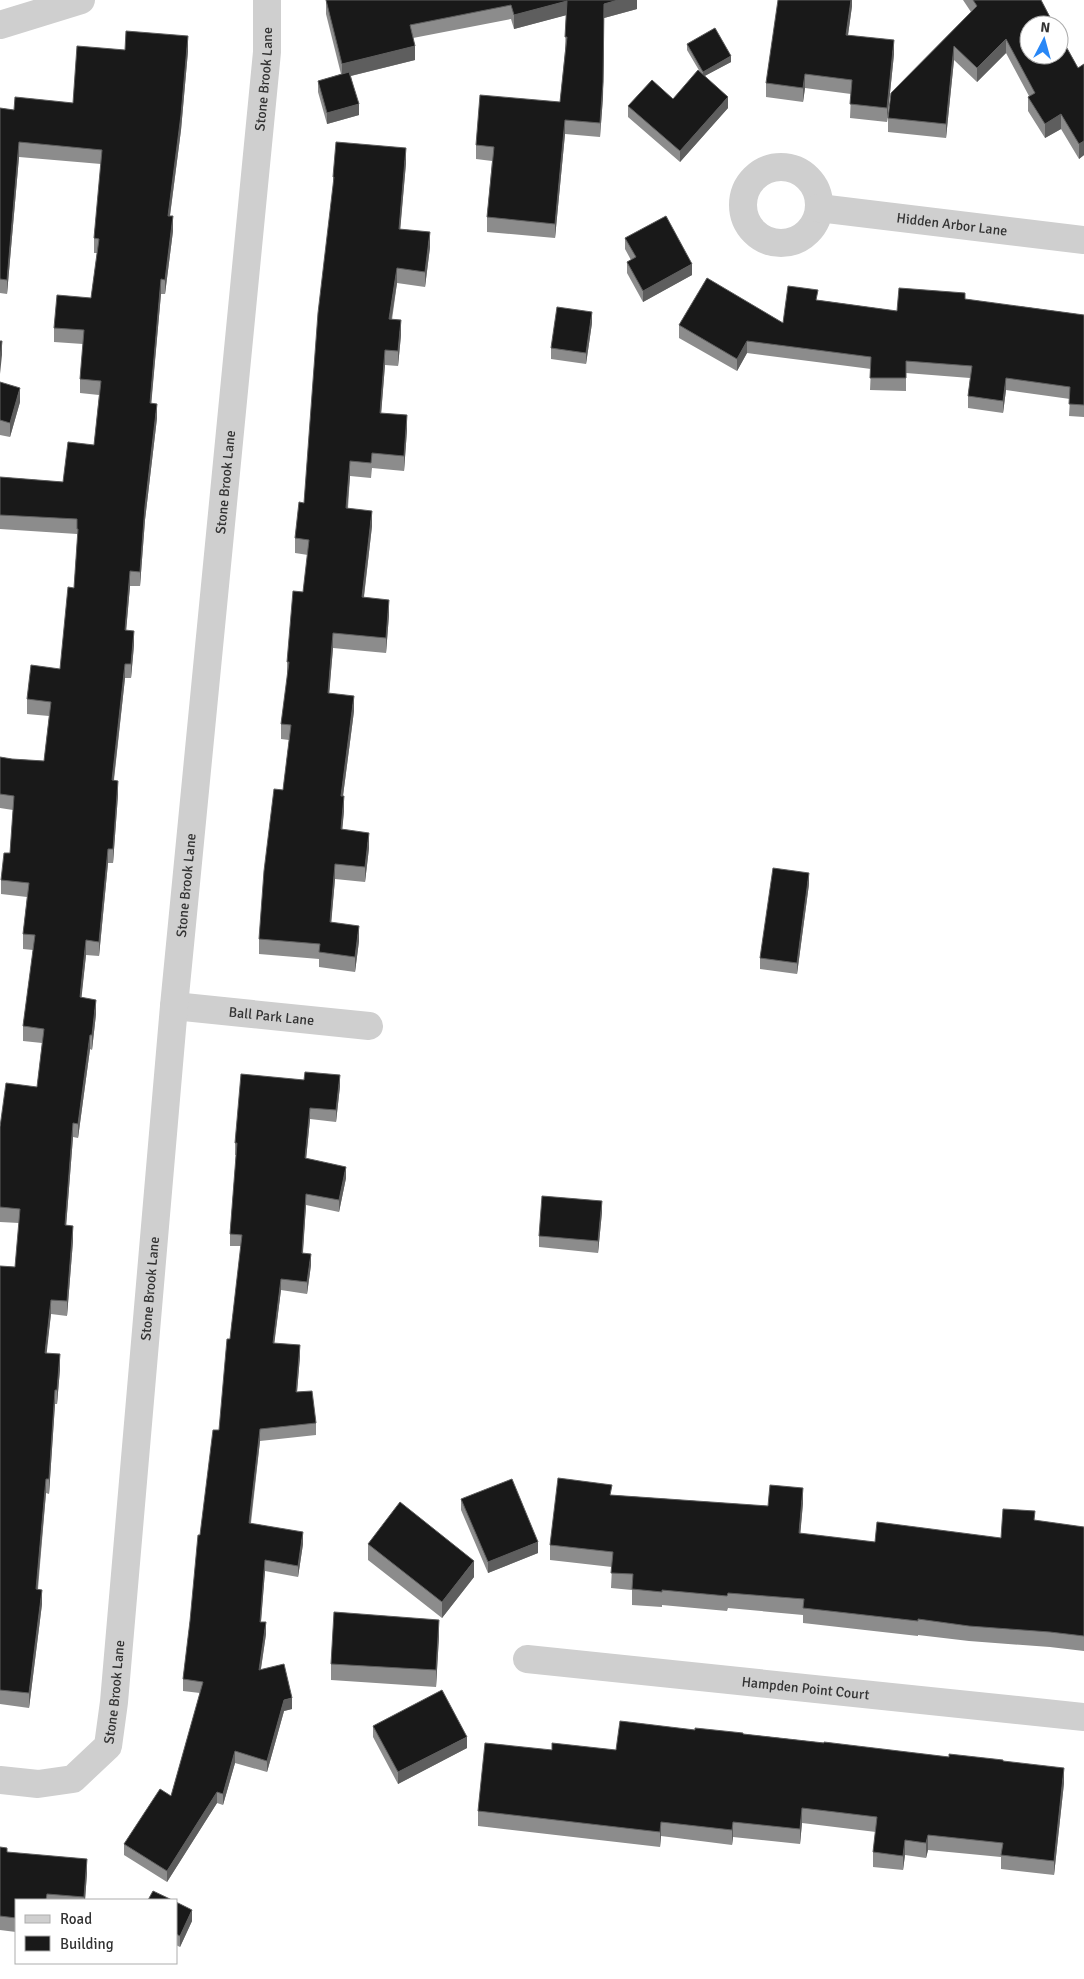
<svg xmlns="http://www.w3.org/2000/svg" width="1084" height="1979" font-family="Signika,sans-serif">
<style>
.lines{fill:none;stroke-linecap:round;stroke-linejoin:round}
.minor{stroke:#cfcfcf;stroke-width:28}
.wall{fill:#8c8c8c}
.shaded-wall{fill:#5e5e5e}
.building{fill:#191919;stroke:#5e5e5e}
.labels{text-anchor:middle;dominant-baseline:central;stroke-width:5;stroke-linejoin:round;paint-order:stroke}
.street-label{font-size:14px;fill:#323232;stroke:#fff}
</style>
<rect width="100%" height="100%" fill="#fff"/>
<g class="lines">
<g class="minor">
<path d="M0,25L81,0"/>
<circle cx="781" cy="205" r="38"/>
<path id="s1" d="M819,208L1084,240"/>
<path id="s2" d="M174,1006L369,1026"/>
<path id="s3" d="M527,1659L1084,1717"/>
<path id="s4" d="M0,1780L38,1784L73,1779L108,1746L114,1702L174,1006L267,52V0"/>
</g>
</g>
<path class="wall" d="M326,0H637V9L604,18L603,97L600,137L565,134L555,238L487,232V217L492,161L476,159V145L560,102L565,51L566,15L514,29L511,19L413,38L415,60L351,76L359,115L327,124L318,92V81L341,74L326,14Z
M852,0V6L848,35L894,54L887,122L850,118L851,94L805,88L803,102L766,97V83Z
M963,0H1041L1078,68L1084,64V155L1079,159L1061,129L1045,138L1028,111V97L1029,96L1006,53L977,82L954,60L946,138L888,132V118L971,12Z
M687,44L731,62L704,76L728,108L680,162L628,117V106L673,99L700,72L687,50Z
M125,50L188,51L181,130L170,216L173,231L165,294H161L151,403L157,418L145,520L140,586H130L126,630L134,645L131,678H125L114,780L118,795L113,863H108L99,956L86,955L81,998L96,1014L92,1050L90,1049L78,1138L73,1137L66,1226L73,1241L67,1316L51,1314L46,1353L60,1369L57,1404H55L49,1494L46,1493L38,1589L42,1604L29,1708L0,1704V1266L15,1267L19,1223L0,1222V1127L37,1087L42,1043L23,1041V1026L33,950L23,949V934L27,897L1,894V880L10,853L13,810L0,808V757L12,759L44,761L49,716L27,714V699L60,669L74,588L77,543V534L0,529V477L63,482L94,445L99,395L80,393V379L83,344L54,342V328L91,298L97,253H94V238L101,164L19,157L7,294L0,293V108L14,110L73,103Z
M406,163L400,229L430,247L425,287L397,283L392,320L401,335L398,366L385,365L381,413L407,430L404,471L372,468L371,478L350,476L348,508L372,526L364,597L389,615L386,653L333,648L329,693L354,711L343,796L344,811L342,829L369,848L365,882L335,879L331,922L359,941L355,972L319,967V959L259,954V939L283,790L289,740L281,739V724L288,677H287V662L303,592L308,555L295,553V538L304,503L333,192V177Z
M625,238L692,275L643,302L627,273V262L631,260L625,249Z
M965,299L1084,315V417L1069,416L1070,399L1006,390L1003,413L968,408V396L970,378L906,373V391L870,390L871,369L747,353L737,371L679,338V325L783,323L818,300L897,311Z
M592,323L586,364L551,359V348Z
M0,382L20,402L10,437L0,435Z
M809,884L797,974L760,969V958Z
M304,1080L340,1086L336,1122L310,1119L306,1159L346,1178L339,1212L306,1205L303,1253L311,1265L307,1294L281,1290L274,1343L300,1356L297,1392L316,1423V1435L260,1441L251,1523L303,1544L298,1577L265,1571L261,1622L266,1634L261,1669L292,1709L284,1711L267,1772L235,1763L223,1805L217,1803L167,1882L124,1855V1844L171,1796L200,1693L183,1691V1679L190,1621L200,1535L219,1430L241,1246H230V1234L236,1155H235V1143Z
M602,1212L598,1253L539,1247V1236Z
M612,1495L768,1506L803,1503L800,1534L875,1542L1001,1538L1035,1521L1084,1527V1651L1050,1647L969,1641L918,1635V1636L803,1623V1615L728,1608L727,1611L662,1605V1607L632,1605V1590L611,1588L612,1567L550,1560V1545Z
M461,1499L538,1553L488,1573L461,1510Z
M368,1544L474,1577L442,1618L368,1560Z
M439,1636L436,1687L331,1680V1664Z
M373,1726L467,1748L398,1784L373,1737Z
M695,1730L743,1734L949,1757L1003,1761L1064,1783L1054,1875L1001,1869V1857L928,1850L926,1858L905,1855L903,1870L873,1867V1852L876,1832L802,1823L800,1844L733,1837L732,1845L661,1836L660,1847L478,1826V1811L552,1750H616Z
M0,1847L7,1852L87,1873L85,1900H16V1932L0,1930Z
M176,1902L192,1921L180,1947L176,1945Z"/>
<path class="shaded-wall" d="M618,0H637V9L604,18L603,97L600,137L604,4Z
M851,0H852V6L846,49V35Z
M567,1V15L514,29V15Z
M188,36V51L181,130L168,230V216Z
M1006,39V53L977,82V68Z
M894,40V54L887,122V108Z
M415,46V60L342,78V64Z
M954,46V60L946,138V124Z
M731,56V62L703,77V72Z
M805,74V88L803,102V88Z
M728,97V108L680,162V151Z
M359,104V115L327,124V113Z
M1061,114V129L1045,138V124Z
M565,120V134L555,238V224Z
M1084,141V155L1079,159V144Z
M19,142V157L7,294V280Z
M406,148V163L399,244V229Z
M173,216V231L165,294V280Z
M430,232V247L425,287V272Z
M692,264V275L643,302V291Z
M397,268V283L389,334V319Z
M161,279V294L150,418V403Z
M592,312V323L586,364V353Z
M401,320V335L398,366V351Z
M2,341V355L0,374V360Z
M747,341V353L737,371V359Z
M385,350V365L380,428V413Z
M1006,378V390L1003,413V401Z
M20,388V402L10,437V423Z
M157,404V418L145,520L140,586V572L145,506Z
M407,415V430L404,471V456Z
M350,461V476L346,523V508Z
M372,511V526L362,612V597Z
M130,571V586L125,644V630Z
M389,600V615L386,653V638Z
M134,631V645L131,678V664Z
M333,633V648L328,708V693Z
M125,664V678L112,795V780Z
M354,696V711L341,811V796Z
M118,781V795L113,863V849Z
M344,796V811L341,844V829Z
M369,833V848L365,882V867Z
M108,849V863L99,956V942Z
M335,864V879L330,937V922Z
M809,873V884L797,974V963Z
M359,926V941L355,972V957Z
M86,940V955L80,1012V997Z
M96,1000V1014L92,1050V1035Z
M90,1035V1049L78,1138V1124Z
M340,1075V1086L336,1122V1110Z
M310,1108V1119L305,1170V1158Z
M73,1123V1137L65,1240V1225Z
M346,1167V1178L339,1212V1200Z
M306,1194V1205L302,1264V1253Z
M602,1201V1212L598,1253V1241Z
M73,1226V1241L67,1316V1301Z
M311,1254V1265L307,1294V1282Z
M281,1279V1290L273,1354V1343Z
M51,1300V1314L45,1368V1353Z
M300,1345V1356L296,1404V1392Z
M60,1354V1369L57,1404V1390Z
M55,1390V1404L49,1494V1479Z
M260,1429V1441L249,1534V1523Z
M46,1479V1493L36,1604V1589Z
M803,1488V1503L799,1549V1533Z
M303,1532V1544L298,1577V1566Z
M538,1542V1553L488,1573V1562Z
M265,1560V1571L260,1633V1622Z
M474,1561V1577L442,1618V1602Z
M42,1590V1604L29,1708V1693Z
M439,1620V1636L436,1687V1670Z
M266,1622V1634L259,1681V1670Z
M292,1698V1709L284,1711L267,1772V1761L284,1700Z
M467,1737V1748L398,1784V1772Z
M235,1751V1763L223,1805V1794Z
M1064,1768V1783L1054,1875V1861Z
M217,1792V1803L167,1882V1871Z
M802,1808V1823L800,1844V1829Z
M661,1822V1836L660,1847V1832Z
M733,1822V1837L732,1845V1830Z
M928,1835V1850L926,1858V1843Z
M905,1840V1855L903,1870V1856Z
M87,1859V1873L85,1900H84Z
M192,1910V1921L180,1947V1936Z"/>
<path class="building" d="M326,0H618L604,4L603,82L600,123L565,120L555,224L487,217L494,147L476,145L480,95L560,102L567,37H565L567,1L514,15L511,5L410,25L415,46L342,64Z
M778,0H851L846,35L894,40L887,108L850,104L852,80L805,74L803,88L766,83Z
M973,0H1041L1054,25H1029V55H1059V34L1078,68L1084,64V141L1079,144L1061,114L1045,124L1028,97L1035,93L1006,39L977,68L954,46L946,124L888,118L891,93L977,6Z
M715,28L731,56L703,72L687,44Z
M126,31L188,36L181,115L168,216H173L165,280L161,279L150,403L157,404L145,506L140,572L130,571L125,630L134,631L131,664H125L112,780L118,781L113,849H108L99,942L86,940L80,997L96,1000L92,1035H90L78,1124L73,1123L65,1225L73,1226L67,1301L51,1300L45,1353L60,1354L57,1390H55L49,1479H46L36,1589L42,1590L29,1693L0,1690V1266L15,1267L20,1209L0,1207V1127L6,1083L37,1087L44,1029L23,1026L35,935L23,934L29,883L1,880L4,853H10L14,796L0,794V757L12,759L44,761L51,702L27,699L31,665L60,669L68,587L74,588L78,529H77V519L0,515V477L63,482L68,442L94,445L101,381L80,379L84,330L54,328L57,295L91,298L99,239L94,238L102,150L19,142L7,280L0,279V108L14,110L15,97L73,103L77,46L125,50Z
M698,70L728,97L680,151L628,106L652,80L673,99Z
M349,72L359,104L327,113L318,81Z
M336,142L406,148L399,229L430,232L425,272L397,268L389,319L401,320L398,351L385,350L380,413L407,415L404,456L372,453L371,463L350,461L346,508L372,511L362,597L389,600L386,638L333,633L328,693L354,696L341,796H344L341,829L369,833L365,867L335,864L330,922L359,926L355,957L319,952L320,944L259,939L264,871L274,789L283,790L291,725L281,724L289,662H287L293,591L303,592L309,540L295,538L299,502L304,503L318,313L334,177H333Z
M666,216L692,264L643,291L627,262L636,257L625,238Z
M707,278L783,323L788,286L818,290L816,300L897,311L899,288L965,293V299L1084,315V405L1069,404L1070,387L1006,378L1003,401L968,396L972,366L906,361V378H870L871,357L747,341L737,359L679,325Z
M557,307L592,312L586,353L551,348Z
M0,341H2L0,360Z
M0,382L20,388L10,423L0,420Z
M773,868L809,873L797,963L760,958Z
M305,1072L340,1075L336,1110L310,1108L305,1158L346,1167L339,1200L306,1194L302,1253L311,1254L307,1282L281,1279L273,1343L300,1345L296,1392L312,1391L316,1423L260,1429L249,1523L303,1532L298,1566L265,1560L260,1622H266L259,1670L284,1664L292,1698L284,1700L267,1761L235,1751L223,1794L217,1792L167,1871L124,1844L160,1789L171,1796L203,1682L183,1679L190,1621L198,1535H200L213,1430H219L227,1339H230L242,1235L230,1234L237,1143H235L241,1074L304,1080Z
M542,1196L602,1201L598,1241L539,1236Z
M558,1478L612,1485L610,1495L768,1506L770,1485L803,1488L799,1533L875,1542L877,1522L1001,1538L1003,1509L1035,1511L1034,1520L1084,1527V1636L1050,1632L969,1626L918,1619V1621L803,1608L804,1599L728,1593L727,1596L662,1590V1592L632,1589L633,1574L611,1573L613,1552L550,1545Z
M512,1479L538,1542L488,1562L461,1499Z
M400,1502L474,1561L442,1602L368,1544Z
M334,1612L439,1620L436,1670L331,1664Z
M442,1690L467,1737L398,1772L373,1726Z
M620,1721L695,1730V1728L743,1733V1734L824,1743V1742L949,1757V1754L1003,1760V1761L1064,1768L1054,1861L1001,1855L1003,1843L928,1835L926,1843L905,1840L903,1856L873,1852L877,1817L802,1808L800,1829L733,1822L732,1830L661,1822L660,1832L478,1811L485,1743L552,1750V1743L616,1750Z
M0,1847L7,1848V1852L87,1859L84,1897L47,1894L46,1900H16V1918L0,1916Z
M153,1891L172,1900H148Z
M176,1902L192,1910L180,1936L176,1934Z"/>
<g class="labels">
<g class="street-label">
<text stroke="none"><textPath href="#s4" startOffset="1796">Stone Brook Lane</textPath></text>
<text stroke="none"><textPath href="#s1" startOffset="134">Hidden Arbor Lane</textPath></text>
<text stroke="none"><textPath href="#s4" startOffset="1391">Stone Brook Lane</textPath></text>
<text stroke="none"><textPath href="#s4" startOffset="986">Stone Brook Lane</textPath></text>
<text stroke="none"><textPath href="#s2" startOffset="98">Ball Park Lane</textPath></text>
<text stroke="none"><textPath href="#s4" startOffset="581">Stone Brook Lane</textPath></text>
<text stroke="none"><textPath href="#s3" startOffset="280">Hampden Point Court</textPath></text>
<text stroke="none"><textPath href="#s4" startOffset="176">Stone Brook Lane</textPath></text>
</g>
</g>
<rect x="15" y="1899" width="162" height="65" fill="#ffffff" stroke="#adadad"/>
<rect x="25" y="1915" width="25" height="8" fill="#cfcfcf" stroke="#adadad"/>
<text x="60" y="1924" font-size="15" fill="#323232">Road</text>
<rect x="25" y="1936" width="25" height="15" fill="#191919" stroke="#adadad"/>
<text x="60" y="1949" font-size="15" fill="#323232">Building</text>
<g transform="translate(1044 40) rotate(6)"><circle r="24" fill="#ffffff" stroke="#adadad"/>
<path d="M0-4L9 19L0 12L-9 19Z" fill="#2887f6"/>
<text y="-8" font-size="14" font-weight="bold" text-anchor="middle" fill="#323232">N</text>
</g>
</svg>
